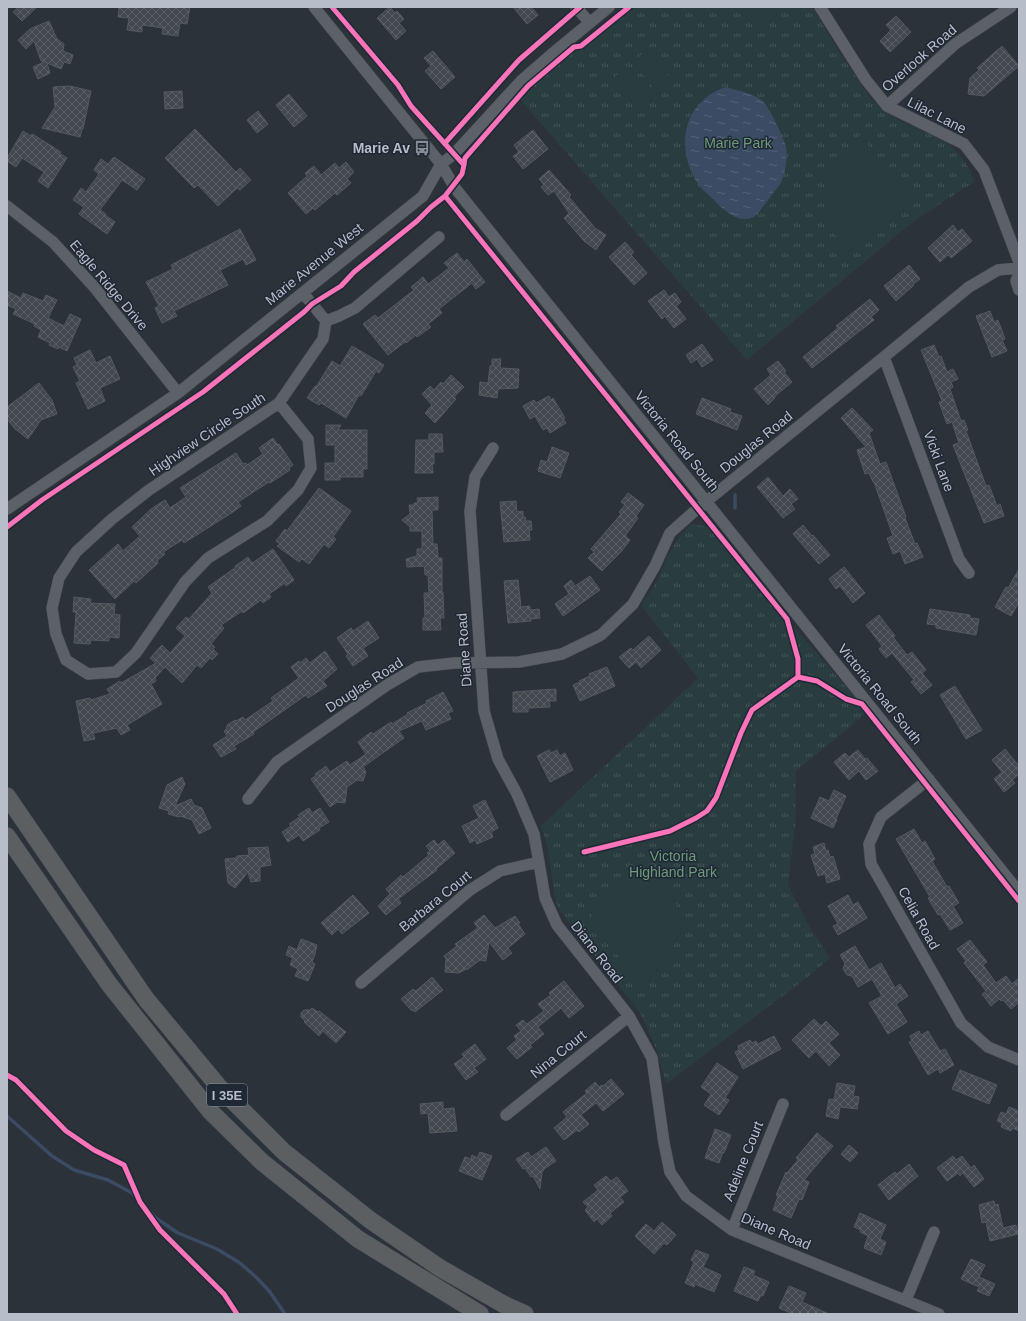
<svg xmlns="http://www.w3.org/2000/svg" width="1026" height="1321" font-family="Arial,sans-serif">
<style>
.park{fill:url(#park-tufts)}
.pitch{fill:#293c3f}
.water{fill:url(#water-ripples)}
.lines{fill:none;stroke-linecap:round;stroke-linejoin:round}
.stream{stroke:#3b4b63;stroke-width:3.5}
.building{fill:url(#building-cross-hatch);stroke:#545961}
.minor-casing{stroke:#4a4e54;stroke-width:12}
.highway-casing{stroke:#494e55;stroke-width:18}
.minor{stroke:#5c6067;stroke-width:11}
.highway{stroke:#5c5f61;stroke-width:17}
.cycleway-casing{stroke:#1f2835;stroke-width:8}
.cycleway{stroke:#fb73b8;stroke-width:5}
.labels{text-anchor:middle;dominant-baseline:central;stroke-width:3;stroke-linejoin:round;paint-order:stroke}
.shield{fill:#1f2835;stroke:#89919d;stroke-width:1}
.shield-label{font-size:13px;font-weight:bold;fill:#b7beca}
.street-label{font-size:14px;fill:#b7beca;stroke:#1f2835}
.park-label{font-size:14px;fill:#6f9a79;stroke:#1f2835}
.poi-label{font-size:14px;font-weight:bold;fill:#b7beca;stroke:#1f2835;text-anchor:end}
</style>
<defs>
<pattern id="park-tufts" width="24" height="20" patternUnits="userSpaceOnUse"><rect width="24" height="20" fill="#293c3f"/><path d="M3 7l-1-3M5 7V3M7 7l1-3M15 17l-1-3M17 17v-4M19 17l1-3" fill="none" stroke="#465659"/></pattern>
<pattern id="water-ripples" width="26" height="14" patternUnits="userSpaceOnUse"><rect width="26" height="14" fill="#3b4b63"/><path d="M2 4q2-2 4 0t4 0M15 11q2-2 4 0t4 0" fill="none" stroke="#556378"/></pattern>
<pattern id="building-cross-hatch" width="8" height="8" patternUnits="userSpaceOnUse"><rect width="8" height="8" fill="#43484e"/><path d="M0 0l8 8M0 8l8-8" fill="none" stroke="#5c6166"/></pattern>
</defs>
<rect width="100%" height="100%" fill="#2c3239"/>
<path class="park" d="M627,7H812L842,56L871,99L896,119L947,142L961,156L970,170L974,182L914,221L747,360L519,98L551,68Z
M691,524L711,527L787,619L868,712L796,771L795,826L788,885L810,928L830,958L809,976L666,1084L656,1048L640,1013L560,911L555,900L548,848L541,826L698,678L641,605L657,582L666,559L677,540Z"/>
<path class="pitch" d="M755,7H769L777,16L757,31L745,15Z
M647,50L673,82L658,94L633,62Z
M628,66L653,98L639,110L613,78Z
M860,135L910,197L905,209L847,253L830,227L822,196L835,163Z
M652,864L673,895L683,927L666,960L643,987L591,922L592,911Z"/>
<path class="water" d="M726,87C738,91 753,93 763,101C769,107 784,138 786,147C788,158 785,177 779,186C774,191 759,214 754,217C737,224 724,210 713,199C708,194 700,188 696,181C675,145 684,101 726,87Z"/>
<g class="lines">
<path class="stream" d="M735,508V495
M7,1116L52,1156L74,1170L108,1180L132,1193L156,1218L178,1233L217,1249L240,1263L256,1277L270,1292L285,1314"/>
</g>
<path class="building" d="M19,7H37L22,21L13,12Z
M119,7H190L187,24L180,23L178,36L162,34L163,28L142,25V32L127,30L129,18L118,17Z
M390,7L395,13L397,11L404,19L399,23L406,31L396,40L377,18Z
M513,7H531L538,15L527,24Z
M896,16L911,32L890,52L880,41L891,30L886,25Z
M49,21L57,39L64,44L63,51L73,55L70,64L64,62L61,69L47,63L50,73L38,79L33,67L44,62L41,61L34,41L26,49L18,40L30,29Z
M1002,46L1019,66L984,96L968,94L970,78L979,70L977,68Z
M433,51L455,77L441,89L425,71L431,66L424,58Z
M70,86L91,91L83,129H82L80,137L42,128L55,107L53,87Z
M182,91L183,108L165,109L164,92Z
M289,94L307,116L294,127L276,105Z
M258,111L268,124L257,133L247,120Z
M195,129L236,172L240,168L251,180L240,190L237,188L218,206L198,185L194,188L165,158Z
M533,130L548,149L523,169L513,156L519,152L514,145Z
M23,131L31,136L32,134L34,135L61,152L59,153L67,158L48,188L38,181L44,172L22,158L16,167L7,161V158Z
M114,157L145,179L137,190L122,180L100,210L106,214L105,215L115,222L107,234L79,214L84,207L73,200L81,188L86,192L99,174L94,170L101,159L108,164Z
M346,162L354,172L347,179L351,183L337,195L335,193L315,210L313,208L306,214L288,193L307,176L305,173L314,166L321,175L335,163L339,168Z
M549,170L571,195L569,197L595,228L606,235L596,250L584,241L564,218L569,213L554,191L548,195L541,187L544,185L539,179Z
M953,225L958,232L962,229L972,241L951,258L948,255L940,262L928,248Z
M240,229L256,260L246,265L243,259L220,270L228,285L174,311L177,316L162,323L155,308L159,306L146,282L173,269L171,265Z
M625,242L634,252L631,255L647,273L634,285L609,257Z
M457,253L464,262L467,259L485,282L476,289L472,283L439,309L442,313L428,324L431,327L417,337L416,335L406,343L405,342L388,355L363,324L375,315L378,318L414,290L411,287L423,277L428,284L449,268L444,263Z
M909,265L920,279L913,284L914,285L896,301L884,286Z
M664,290L669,297L675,293L681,302L676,306L686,319L674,328L665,316L662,319L648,301Z
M7,291L21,298L23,293L43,301L46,295L57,300L48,318L64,326L70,314L81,319L67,351L59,347L58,349L49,345L50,343L38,337L41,330L34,326L35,324L13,314L16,309L7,305Z
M870,299L879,310L871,317L874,320L812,368L803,357L838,328L836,326Z
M990,311L994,322L998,320L1005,339L1002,340L1007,351L992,357L976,316Z
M702,344L713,360L702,367L697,359L691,363L686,355Z
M934,345L939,357L941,356L947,372L953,369L958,379L951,382L953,387L950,389L961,421L964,420L968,430L966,431L986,486L989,485L997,506L1000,504L1004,516L984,523L953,445L959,443L952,422L947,424L939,402L942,401L921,350Z
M352,346L384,365L379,373L376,371L361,396L359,395L346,418L321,403L319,405L307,398L315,386L316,387L332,361L340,366Z
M90,350L96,363L110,356L120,379L100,388L105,401L88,409L76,383L80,381L73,367L77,365L74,358Z
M492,359H501L500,368L519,369L518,388L498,389L497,398L479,395L480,382L488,383L490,366H492Z
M778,361L786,371L784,372L792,382L774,397L775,398L768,405L754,389L771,375L767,369Z
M451,375L464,387L454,397L456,399L435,423L425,413L432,405L422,394L430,386L434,390L441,382L443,384Z
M39,383L52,400L57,414L41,420L28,439L15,429L7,419V407Z
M549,396L551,400L553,398L565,418L563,419L566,423L550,433L547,428L543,430L535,416L530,419L523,406L534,400L536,403Z
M702,398L731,409L730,412L742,416L737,430L696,414Z
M852,408L873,430L869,433L880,464L886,462L906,517L905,518L915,544L917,543L923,557L905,564L900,551L893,554L887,538L893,536L874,482H873L869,473L865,474L857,450L866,447L841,418Z
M326,425H341L338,430H367V469H363V477H340V480H325V463H335V445H326Z
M429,434H442L443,452H434V464H432L433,473H415L416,440H429Z
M273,438L278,445L279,444L293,465L289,468L290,470L270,483L269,482L238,502L241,506L233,512L184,543L182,540L163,552L165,554L157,561L158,563L136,583L134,581L115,599L89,570L118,544L123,551L140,536L132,527L151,509L165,500L170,508L186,497L180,488L236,453L243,464L246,463L247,465L263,454L259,448Z
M552,447L569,453L560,478L538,471L541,460L547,462Z
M768,477L783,496L790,489L798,499L791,504L795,509L783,518L757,487Z
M319,488L351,511L333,537L336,539L329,548L324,544L309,564L302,559L299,562L277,546L280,544L276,541L285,529L287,531Z
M628,493L644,505L636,516L638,518L625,536L630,540L621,552L602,571L588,558L594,552L591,549L621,514L619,512L625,505L621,502Z
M438,497V510H432L433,544H437L438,558H442V592H443L444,618H440L441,630H423V618H425L424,593H429L428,575H425L424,566L407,567L406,559L417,556V549H422V531H410V527L402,520L410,514L409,505H414V503H418L417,498Z
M516,501L517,512L523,511V517H525L526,521H531L532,530H529L530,540L504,542L500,502Z
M803,525L812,536L813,535L830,555L819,564L793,534Z
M273,549L294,580L286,586L285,583L269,594L271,597L263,603L261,600L243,613L242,611L221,625L224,628L211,644L215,647L213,649L218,654L212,660L210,658L201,668L197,665L182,683L165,667L155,678L156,681L151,684L162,704L127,725L130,730L121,735L117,728L93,733L95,739L84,741L76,701L90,698L91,700L110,694L107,689L120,681L121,683L156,663L150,658L162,645L170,653L185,636L176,628L186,617L189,619L212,593L208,587L236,567L235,566L248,557L252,563Z
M844,567L865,593L853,603L840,586L836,589L829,579Z
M1019,569V602L1011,616L995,607L1006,587L1008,588Z
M590,576L600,590L563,616L555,604L569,594L564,586L571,580L575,586Z
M518,580L521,607L530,606V610L539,609L540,618L531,619V621L508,623L504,581Z
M74,597L91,599L90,603L115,604L114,614L120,615L119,638L109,637V641L91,640L90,644L74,643L76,612H73Z
M930,609L970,615V618L979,619L976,635L936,628V625L927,624Z
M879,615L895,636L893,637L907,655L912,652L926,670L922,673L932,685L921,694L911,682L914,680L892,653L886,658L879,649L882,646L866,625Z
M368,621L379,638L363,648L368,656L353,666L346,656L348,654L337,638L351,628L353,631Z
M649,636L661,650L641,668L636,662L629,668L619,657L631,648L633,650Z
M325,651L337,669L323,681L327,686L308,698L306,695L253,732L254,734L234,746L236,749L221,757L213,745L227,736L224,731L227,729L226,727L228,726L227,725L235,720L236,721L243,717L245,720L273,701L271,698L299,678L291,667L299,661L300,663L306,658L310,663Z
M607,667L615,686L580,701L573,685L580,682L579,681L590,676L589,674Z
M955,686L982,730L966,739L940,695Z
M556,689V701H549L550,707L528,708V712H513V692Z
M443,692L453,711L448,713L451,719L426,730L422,721L399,731L404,738L363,767L366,772L363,781L357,780L347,787L345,803L337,802L330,807L311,779L316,776L315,774L326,766L330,772L347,761L350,765L366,754L358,742L371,732L373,734L391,722L392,724L408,714L407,713L427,703L426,701Z
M1005,749L1019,766V774L1012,780L1015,783L1004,792L994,779L1002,772L992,760Z
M549,750L551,753L557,750L560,756L565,753L573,770L550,782L537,756Z
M858,750L865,759L867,758L878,771L866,780L859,771L849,780L834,762L845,753L849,757Z
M182,777L185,784L175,806L191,799L194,805L202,808L211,828L199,834L192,820L180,816L179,817L168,814L169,811L159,808L167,785Z
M834,790L846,796L836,819L837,820L833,828L811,818L820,797L829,801Z
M485,800L498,828L491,832L493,837L477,844L475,840L470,843L462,826L479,818L473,806Z
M309,808L312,813L320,808L329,822L319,828L320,830L303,841L299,835L288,842L282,832L291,826L289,824L300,817L298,815Z
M914,829L922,843L925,841L935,859L932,861L947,887L949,886L959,903L953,906L963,923L950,930L940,914L938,915L928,898L930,897L896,839Z
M434,840L438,845L444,840L455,853L436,869L437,870L398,899L401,903L386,915L378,906L390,894L386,889L401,875L403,877L429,855L427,853L430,851L426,846Z
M824,843L826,851L828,850L830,857L833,856L840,879L827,883L825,874L818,876L811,855L815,854L813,847Z
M268,847L271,865L260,867V881L251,882L248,872L235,888L228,883L225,859L236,858L237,856L249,855L248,848Z
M353,895L369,913L342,934L338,929L332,935L321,923Z
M848,895L853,905L858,902L867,918L838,935L833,926L838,924L828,906Z
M484,915L495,928L515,916L520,923L518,924L525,934L508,948L512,953L503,960L489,942L486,961L480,960L468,969L464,970L459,973L445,972L446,959L444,956L457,946L455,944L478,928L474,923Z
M301,939L317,945L315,954L312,962L315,964L308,981L295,976L298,969L290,965L293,958L286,955L289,946L297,950Z
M970,940L987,962L983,965L996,983L1006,976L1012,984L1019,978V1002L1011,1009L1003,1000L1001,1001L999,999L991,1006L982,994L986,991L964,963L966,961L957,949Z
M855,946L869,970L881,963L895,988L900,984L908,996L896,1004L907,1022L888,1034L869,1003L882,996L872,979L858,987L852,976L847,975L843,969L845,963L840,955Z
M432,977L443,990L415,1012L413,1010L412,1011L401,999L413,989L416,991Z
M564,981L584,1006L569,1018L561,1008L538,1027L544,1034L530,1045L532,1047L517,1059L507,1048L517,1040L514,1036L521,1031L516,1025L523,1020L527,1024L544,1011L538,1004L551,995L549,993Z
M312,1008L318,1012L319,1011L346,1032L336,1043L323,1031L319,1036L304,1022L305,1021L301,1017V1013L304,1010H310Z
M814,1019L821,1026L826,1021L839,1034L829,1043L840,1055L829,1066L816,1051L809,1058L792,1040Z
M919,1031L921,1035L928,1031L940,1051L945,1049L954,1065L940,1073L938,1069L928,1075L909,1042L912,1041L910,1036Z
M774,1036L781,1049L743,1069L735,1052L739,1050L738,1046L750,1040L752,1043L756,1041L758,1044Z
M475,1044L486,1059L474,1068L478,1072L466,1080L454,1064L464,1057L462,1054Z
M717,1063L738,1077L725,1098L729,1100L719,1115L704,1105L711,1094L701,1087Z
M960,1070L997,1085L989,1104L952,1089Z
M611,1079L624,1094L603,1111L596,1103L581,1115L589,1124L579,1132L577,1130L564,1140L554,1128L567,1117L563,1112L587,1093L585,1091L595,1082L599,1087L602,1085L603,1086Z
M837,1083L855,1086L853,1096L859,1097L857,1109L840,1107L838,1119L826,1116L829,1099L834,1100Z
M443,1102V1109L454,1108L457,1131L430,1133L428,1113L421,1114L420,1104Z
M1009,1107L1019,1111V1131L1012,1128L1011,1131L1001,1127L1002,1123L997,1121L1001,1112L1006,1114Z
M715,1129L731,1135L724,1153L723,1152L719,1163L705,1158Z
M817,1133L833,1146L804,1180L809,1182L802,1200L799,1199L791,1218L773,1210L778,1196L776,1195L786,1172L787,1173L798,1160L796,1158Z
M849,1145L858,1153L850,1162L841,1154Z
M546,1147L556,1161L544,1169V1170L542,1172L540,1189L533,1176L531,1177L525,1168L523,1169L516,1159L528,1152L531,1157Z
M480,1152L492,1156L482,1180L459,1171L465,1157L471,1159L472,1155L477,1158Z
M953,1156L956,1160L962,1156L971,1168L974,1165L984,1179L974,1187L963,1173L960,1176L958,1173L947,1181L937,1168Z
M909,1164L918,1176L889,1200L878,1185L895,1172L897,1174Z
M606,1176L611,1181L617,1177L628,1191L620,1197L624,1202L610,1213L612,1216L602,1225L597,1219L594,1222L585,1210L588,1207L583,1202L598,1190L594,1185Z
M994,1201L995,1205L998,1204L1003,1228L1016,1225L1018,1234L990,1241L986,1222L982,1223L979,1205Z
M860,1213L886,1225L880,1239L886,1242L881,1255L864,1248L868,1236L860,1232L861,1230L854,1227Z
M662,1222L676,1235L667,1245L664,1243L654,1254L635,1236L646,1224L654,1231Z
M696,1250L709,1255L703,1267L721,1275L714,1292L695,1284L694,1287L685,1283L694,1262L691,1260Z
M971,1259L985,1265L979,1277L995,1284L989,1296L977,1291L979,1287L961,1279Z
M744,1267L755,1271L753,1275L769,1282L763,1296L761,1295L758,1301L734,1291Z
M789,1286L806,1293L802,1302L829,1314H793L779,1308Z"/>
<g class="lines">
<defs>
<path id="minor" d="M314,7L441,164L455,188L1019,892
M576,7L589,22
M820,7L866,80L887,106L964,144L984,170L1019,262
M887,106L955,44L1011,7
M7,206L53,242L95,288L178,393
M1019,274L1016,281L1019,290
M303,293L326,321
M884,357L959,559L969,573
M279,403L308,439L311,468L298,490L267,521L208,558L185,582L136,653L116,672L88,674L66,660L56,634L52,608L59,578L76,552L112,519L149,490L279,403L323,339L326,321L339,316L355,308L439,237
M493,448L475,477L470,511L484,711L498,759L517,794L534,834L545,898L557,925L629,1016L652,1058L664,1143L670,1172L686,1196L732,1230L939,1314
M7,509L178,393L423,196L441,164L454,154L521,81L553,53L609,7
M929,779L881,817L869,844L871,864L961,1023L988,1047L1019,1060
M248,799L277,762L387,685L418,667L454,663L519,662L562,654L601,635L633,604L655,566L670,533L697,509L884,357L969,287L998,270L1019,268
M361,983L470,890L500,871L539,862
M506,1115L629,1016
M732,1230L783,1104
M906,1300L934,1232"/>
<path id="highway" d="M7,796L146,999L219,1087L284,1152L370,1220L440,1268L503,1304L525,1314
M7,836L109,984L210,1111L262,1162L358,1239L480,1314"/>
</defs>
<use href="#minor" class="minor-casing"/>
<use href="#highway" class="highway-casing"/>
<use href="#minor" class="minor"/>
<use href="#highway" class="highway"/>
<defs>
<path id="cycleway" d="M445,143L519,60L580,7
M464,165L465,158L528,86L574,47L581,46L629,7
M445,196L787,619L798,659V677L817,681L846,699L862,704L1019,901
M7,527L42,500L203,392L304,312L312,304L341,286L354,272L417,221L431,207L445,196L462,174L464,165L411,106L398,85L332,7
M584,852L670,831L696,818L707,811L716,798L741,733L752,710L798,677
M7,1075L16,1080L66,1131L94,1150L124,1165L140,1202L160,1230L224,1294L237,1314"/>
</defs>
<use href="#cycleway" class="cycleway-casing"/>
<use href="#cycleway" class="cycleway"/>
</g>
<defs>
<symbol id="bus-bare" viewBox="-9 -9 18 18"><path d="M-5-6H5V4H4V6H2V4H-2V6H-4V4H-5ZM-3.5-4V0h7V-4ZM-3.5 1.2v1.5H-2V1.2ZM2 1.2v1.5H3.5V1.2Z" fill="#868d97" stroke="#1f2835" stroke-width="2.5" paint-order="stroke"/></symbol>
</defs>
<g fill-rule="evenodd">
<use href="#bus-bare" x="411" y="137" width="22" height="22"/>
</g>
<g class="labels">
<rect class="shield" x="207" y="1084" width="40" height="22" rx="3"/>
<g class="shield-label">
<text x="227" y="1095">I 35E</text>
</g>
<g class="street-label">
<text transform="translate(919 58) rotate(-41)">Overlook Road</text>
<text transform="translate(937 115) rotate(27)">Lilac Lane</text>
<text transform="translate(314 264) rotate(-39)">Marie Avenue West</text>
<text transform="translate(109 285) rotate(50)">Eagle Ridge Drive</text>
<text transform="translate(207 434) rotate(-34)">Highview Circle South</text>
<text transform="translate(677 441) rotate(51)">Victoria Road South</text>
<text transform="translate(756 442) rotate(-39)">Douglas Road</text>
<text transform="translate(939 461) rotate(70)">Vicki Lane</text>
<text transform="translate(464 650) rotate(-94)">Diane Road</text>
<text transform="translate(364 685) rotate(-33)">Douglas Road</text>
<text transform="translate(880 694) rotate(51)">Victoria Road South</text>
<text transform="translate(435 901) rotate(-39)">Barbara Court</text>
<text transform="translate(919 918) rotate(61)">Celia Road</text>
<text transform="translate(597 952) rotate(52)">Diane Road</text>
<text transform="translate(558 1054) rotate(-39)">Nina Court</text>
<text transform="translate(743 1161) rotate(-68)">Adeline Court</text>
<text transform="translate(776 1231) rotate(23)">Diane Road</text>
</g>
<g class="park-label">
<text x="738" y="143">Marie Park</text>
<text x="673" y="856">Victoria<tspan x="673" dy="16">Highland Park</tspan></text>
</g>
<g class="poi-label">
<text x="410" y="148">Marie Av</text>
</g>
</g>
<rect width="1026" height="1321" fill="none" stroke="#b7beca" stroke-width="16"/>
</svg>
